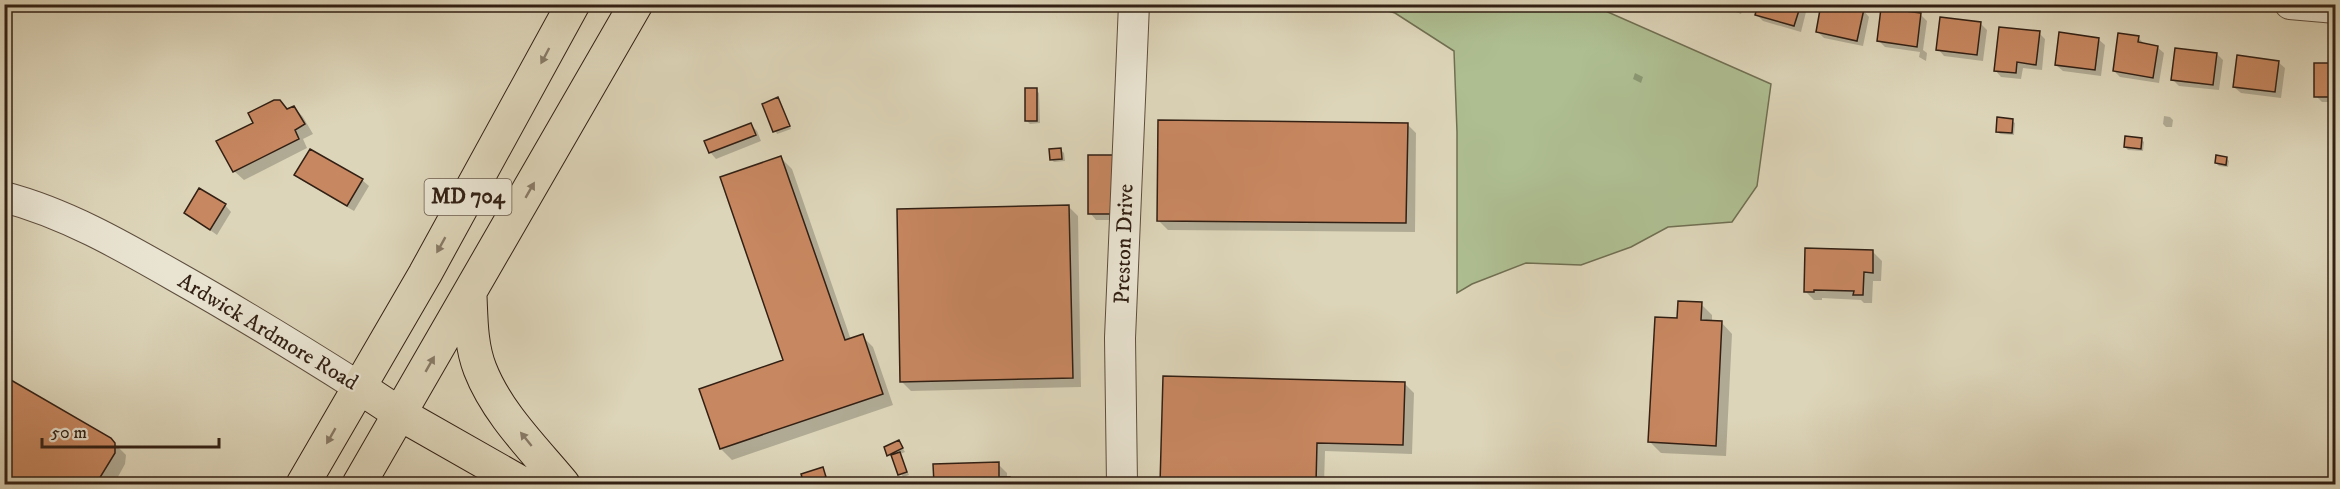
<svg xmlns="http://www.w3.org/2000/svg" width="2340" height="489" font-family="'IM FELL DW Pica',serif">
<style>
.green{fill:#aebe91;stroke:#706f52;stroke-width:1.5}
.shadow{fill:#0003}
.building{fill:#c78760;stroke:#322014;stroke-width:1.5}
.lines{fill:none;stroke-linecap:round;stroke-linejoin:round}
.minor-casing{stroke:#5d4d3d;stroke-width:32}
.major-casing{stroke:#322014;stroke-width:35}
.minor{stroke:#e9e4d2;stroke-width:30}
.major{stroke:#ddd5b9;stroke-width:33}
.oneway{fill:#887a66}
.labels{text-anchor:middle;dominant-baseline:central;stroke-width:4.5;stroke-linejoin:round;paint-order:stroke}
.shield{fill:#e9e4d2;stroke:#695b4d;stroke-width:1.5}
.shield-label{font-size:21px;font-weight:bold;fill:#322014}
.street-label{font-size:22px;fill:#322014;stroke:#e9e4d2}
</style>
<rect width="100%" height="100%" fill="#ddd5b9"/>
<filter id="stains"><feTurbulence type="fractalNoise" baseFrequency=".00333" numOctaves="4"/><feColorMatrix values="0 0 0 0 .2 0 0 0 0 .09 0 0 0 0 .02 0 0 0 .5 -.17"/></filter>
<radialGradient id="worn" r=".72"><stop offset=".6" stop-color="#630" stop-opacity="0"/><stop offset="1" stop-color="#630" stop-opacity=".3"/></radialGradient>
<path class="green" d="M1369,5H1592L1771,84L1757,186L1732,222L1668,227L1631,247L1581,265L1526,263L1472,284L1457,293V132L1454,51L1395,13Z"/>
<path class="shadow" d="M1717,4H1745L1741,14Z
M1760,4H1808L1801,32L1763,21L1757,15Z
M1863,10L1869,17L1863,46L1824,38L1817,31Z
M1921,15L1927,21L1923,50L1927,53L1926,61L1919,57L1920,52L1885,47L1879,41Z
M1981,24L1987,30L1983,61L1944,56L1938,49Z
M2039,33L2045,39L2042,70L2023,68L2021,79L2001,77L1995,70Z
M2138,38L2145,44L2157,47L2164,53L2159,83L2120,77L2114,71Z
M2098,39L2105,45L2101,76L2063,71L2056,65Z
M2217,54L2223,60L2219,90L2179,86L2173,80Z
M2278,62L2285,68L2281,98L2241,93L2234,87Z
M2336,65V102H2322L2316,96Z
M1635,73L1643,77L1641,83L1633,79Z
M1036,90L1039,93L1040,123L1030,124L1027,121Z
M778,99L791,129L777,134L764,105Z
M294,107L303,117L313,134L303,139L307,148L244,180L234,171L218,142Z
M2164,116L2170,117L2173,120L2172,127H2166L2163,124Z
M2012,121L2015,123L2014,135L2000,134L1997,131Z
M1407,124L1416,133L1415,232L1168,230L1159,221Z
M751,125L757,131L761,141L716,159L710,152Z
M2141,139L2144,142L2143,151L2128,150L2125,147Z
M1061,150L1064,153L1065,161L1054,162L1051,159Z
M311,151L362,180L369,186L354,211L303,181L296,175Z
M781,158L792,169L851,340L862,336L873,347L893,405L732,460L721,449L701,389L785,361Z
M2226,158L2229,161L2228,167L2219,166L2216,163Z
M1121,163V220H1096L1090,213Z
M2331,171H2336V180L2331,177Z
M225,205L231,212L217,235L186,213Z
M1069,207L1078,216L1081,387L911,391L902,382Z
M1873,252L1882,261L1881,281H1873L1872,303H1864L1861,300L1822,298V300H1814L1805,291Z
M1701,304L1712,315V322H1721L1732,334L1726,456L1661,453L1650,442L1678,319Z
M4,378L110,439L126,455L125,464L114,484H4Z
M1164,378L1405,384L1414,393L1412,454L1325,451L1324,484H1161Z
M899,442L905,452L900,454L909,475L903,477L893,457L889,455Z
M998,464L1007,473V478L1016,484H935V466Z
M823,469L828,479L813,484L806,483Z"/>
<path class="building" d="M1758,4H1801L1794,26L1755,15Z
M1821,4H1844L1864,9L1857,41L1816,32Z
M1881,8L1921,13L1917,47L1877,41Z
M1940,17L1981,22L1977,55L1936,50Z
M1999,27L2040,31L2036,65L2017,62L2016,73L1994,71Z
M2059,32L2099,38L2095,70L2055,65Z
M2118,33L2139,36L2138,42L2158,46L2153,78L2113,71Z
M2175,48L2217,53L2213,85L2171,80Z
M2237,55L2279,61L2275,92L2233,87Z
M2314,63H2336V97H2314Z
M1025,88H1037V121H1025Z
M778,97L790,126L773,132L762,104Z
M274,100H280L287,109L294,106L305,124L295,130L299,139L233,172L216,141L253,123L248,113Z
M1997,117L2013,119L2012,133L1996,132Z
M1158,120L1408,123L1406,223L1157,221Z
M751,123L756,135L709,153L704,141Z
M2125,136L2142,138L2141,149L2124,147Z
M1061,148L1062,159L1050,160L1049,149Z
M310,149L363,179L347,206L294,175Z
M1088,155H1116V214H1088Z
M2216,155L2227,157L2226,165L2215,163Z
M781,156L845,340L863,334L883,394L720,449L699,389L783,360L720,177Z
M199,188L226,204L210,230L184,213Z
M1069,205L1073,378L900,382L897,209Z
M1805,248L1873,250V273L1864,272L1863,295H1853L1854,291L1814,290V292H1804Z
M1678,301L1702,302L1701,320L1722,321L1716,446L1648,442L1655,317L1677,318Z
M4,376L111,438L115,443V453L96,484H4Z
M1163,376L1405,382L1403,445L1317,443L1316,483L1199,480V484H1160Z
M899,440L903,448L887,456L884,447Z
M900,452L907,472L898,475L891,455Z
M999,462V477H1010L1011,484H934L933,464Z
M823,467L826,477L804,484L801,474Z"/>
<g class="lines">
<defs>
<path id="minor" d="M2290,4L2336,8
M4,197C65,213 121,245 175,276C237,311 299,349 359,387
M1122,484L1120,338L1134,4"/>
<path id="major" d="M470,296C471,320 471,346 480,369C497,413 534,449 563,484
M359,387L400,414L523,484
M303,484L425,274L573,4
M359,484L636,4"/>
</defs>
<use href="#minor" class="minor-casing"/>
<use href="#major" class="major-casing"/>
<use href="#minor" class="minor"/>
<use href="#major" class="major"/>
</g>
<defs><path id="oneway-solid" d="M-6-.8H1V-3.2L6.5 0L1 3.2V.8H-6Z" transform="scale(1.5)"/></defs>
<g class="oneway">
<use href="#oneway-solid" transform="translate(545 56) rotate(118)"/>
<use href="#oneway-solid" transform="translate(530 190) rotate(-60)"/>
<use href="#oneway-solid" transform="translate(441 245) rotate(119)"/>
<use href="#oneway-solid" transform="translate(430 364) rotate(-60)"/>
<use href="#oneway-solid" transform="translate(331 436) rotate(120)"/>
<use href="#oneway-solid" transform="translate(526 439) rotate(-129)"/>
</g>
<g class="labels">
<rect class="shield" x="424.5" y="179" width="87" height="36" rx="4.5"/>
<g class="shield-label">
<text x="468" y="197">MD 704</text>
</g>
<g class="street-label">
<text transform="translate(1124 244) rotate(-88)">Preston Drive</text>
<text transform="translate(268 332) rotate(31)">Ardwick Ardmore Road</text>
</g>
</g>
<rect width="2340" height="489" fill="none" stroke="#ddd5b9" stroke-width="24"/>
<rect x="6" y="6" width="2328" height="477" fill="none" stroke="#322014" stroke-width="3"/>
<rect x="12" y="12" width="2316" height="465" fill="none" stroke="#322014" stroke-width="1.5"/>
<path d="M42 438v9h177v-9" fill="none" stroke="#322014" stroke-width="3"/>
<text x="51" y="438" font-size="18" fill="#322014" stroke="#e9e4d2" stroke-width="4.5" paint-order="stroke">50 m</text>
<rect width="100%" height="100%" filter="url(#stains)"/>
<rect width="100%" height="100%" fill="url(#worn)"/>
</svg>
